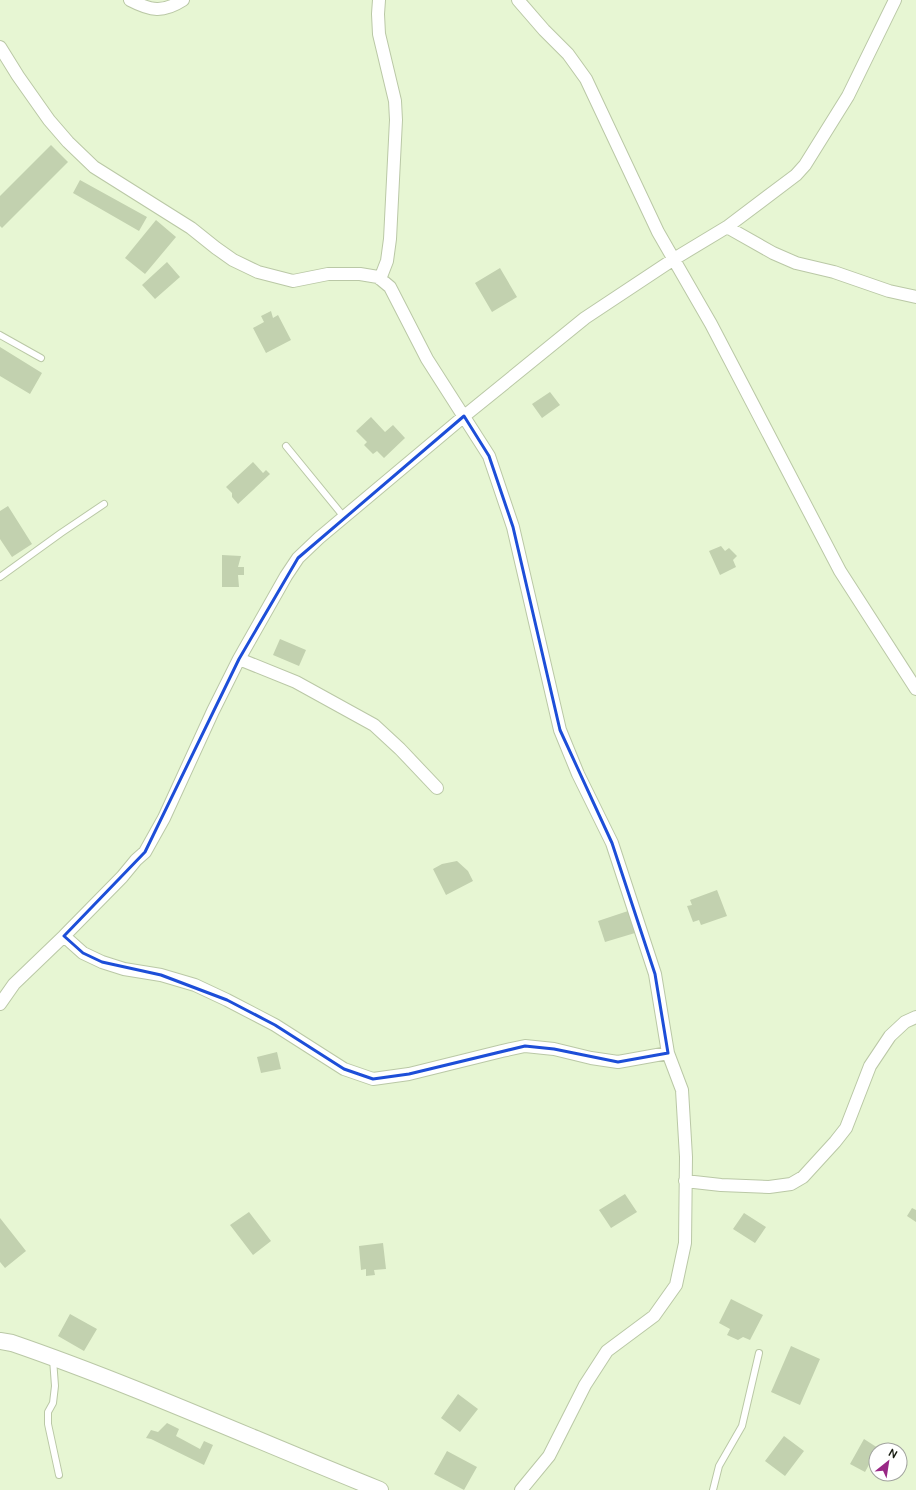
<svg xmlns="http://www.w3.org/2000/svg" width="916" height="1490" font-family="Ubuntu,sans-serif">
<style>
.building{fill:#c2d1af}
.lines{fill:none;stroke-linecap:round;stroke-linejoin:round}
.service-casing{stroke:#bac8a6;stroke-width:8}
.minor-casing{stroke:#bac8a6;stroke-width:14}
.secondary-casing{stroke:#bac8a6;stroke-width:18}
.service{stroke:#fff;stroke-width:6}
.minor{stroke:#fff;stroke-width:12}
.secondary{stroke:#fff;stroke-width:16}
.marked{fill:none;stroke:#1d4ed8;stroke-width:3;stroke-linejoin:round}
</style>
<rect width="100%" height="100%" fill="#e7f6d3"/>
<path class="building" d="M51,145L68,162L2,228L0,226V196Z
M80,180L147,217L139,231L73,193Z
M156,220L176,237L145,274L125,258Z
M167,262L180,277L155,299L142,285Z
M500,268L517,297L492,312L475,283Z
M271,311L273,318L278,315L291,340L266,353L253,328L264,322L261,316Z
M0,347L42,373L30,394L0,376Z
M550,392L560,405L542,418L532,404Z
M371,417L385,432L393,425L405,438L384,458L377,451L373,454L364,445L367,442L356,431Z
M253,462L263,473L266,470L270,474L238,504L232,497V493L226,487Z
M8,506L32,544L12,557L0,539V511Z
M721,546L725,551L729,548L737,556L733,560L736,567L720,575L709,551Z
M222,555L241,556L238,567H244V575H238L239,587H222Z
M280,639L306,650L299,666L273,655Z
M457,861L468,871L473,881L446,895L433,869L442,864Z
M717,890L727,916L701,925L699,920L693,922L687,906L692,905L690,900Z
M628,911L635,933L605,942L598,921Z
M277,1052L281,1069L261,1073L257,1057Z
M625,1194L637,1212L611,1228L599,1210Z
M912,1208L916,1210V1222L907,1216Z
M249,1212L271,1241L253,1255L230,1225Z
M744,1213L766,1227L755,1243L733,1229Z
M0,1218L26,1251L5,1268L0,1262Z
M383,1243L386,1269L374,1270L375,1275L366,1276V1269L361,1270L359,1246Z
M731,1299L763,1315L750,1340L743,1337L738,1340L727,1335L730,1329L719,1323Z
M70,1314L97,1329L84,1351L58,1336Z
M791,1346L820,1359L800,1405L771,1392Z
M458,1394L478,1409L460,1432L441,1418Z
M167,1423L179,1429L176,1436L200,1449L204,1441L213,1445L204,1465L151,1439L146,1438L151,1430L158,1432Z
M784,1436L804,1451L785,1476L765,1461Z
M864,1439L878,1448L865,1472L850,1464Z
M447,1451L477,1467L464,1490L434,1474Z"/>
<g class="lines">
<defs>
<path id="service" d="M0,335L41,358
M286,446L344,517
M0,577L61,533L104,504
M53,1359L55,1386L53,1403L48,1412V1424L59,1475
M713,1490L719,1466L742,1426L759,1353"/>
<path id="minor" d="M130,0C151,11 163,13 183,0
M379,0L378,14L379,34L395,101L396,120L390,239L387,261L380,279
M518,0L544,30L568,54L586,79L658,232L711,324L840,571L916,689
M0,47L18,76L49,120L68,142L94,167L191,228L216,248L233,260L258,272L293,281L328,274H360L378,277L390,287L427,359L489,456L513,527L560,730L578,774L612,843L655,974L668,1053L682,1090L686,1157L685,1243L676,1285L654,1316L607,1351L585,1385L549,1456L521,1490
M727,227L773,253L796,263L834,272L889,291L916,297
M239,659L296,682L374,725L400,749L437,788
M64,936L83,953L102,962L124,969L161,975L195,985L227,1000L275,1025L344,1069L373,1079L409,1074L502,1051L525,1046L554,1049L591,1058L618,1062L668,1053
M0,1004L14,984L64,936L122,877L136,860L145,852L164,818L213,711L239,659L286,576L298,558L319,538L468,413L585,318L674,259L727,227L796,175L805,165L848,96L895,0
M685,1181L721,1185L769,1187L791,1184L803,1177L835,1142L846,1128L870,1066L890,1036L905,1022L916,1017"/>
<path id="secondary" d="M0,1341L12,1343C137,1386 257,1441 380,1490"/>
</defs>
<use href="#service" class="service-casing"/>
<use href="#minor" class="minor-casing"/>
<use href="#secondary" class="secondary-casing"/>
<use href="#service" class="service"/>
<use href="#minor" class="minor"/>
<use href="#secondary" class="secondary"/>
</g>
<path class="marked" d="M464,416L489,456L513,527L560,730L612,843L655,974L668,1053L618,1062L554,1049L525,1046L409,1074L373,1079L344,1069L275,1025L227,1000L161,975L102,962L83,953L64,936L145,852L239,659L298,558Z"/>
<g transform="translate(888 1462) rotate(30)"><circle r="19" fill="#ffffff" stroke="#a2a49f"/>
<path d="M0-3L7 15L0 10L-7 15Z" fill="#992785"/>
<text y="-6" font-size="11" font-weight="bold" text-anchor="middle" fill="#161b0f">N</text>
</g>
</svg>
